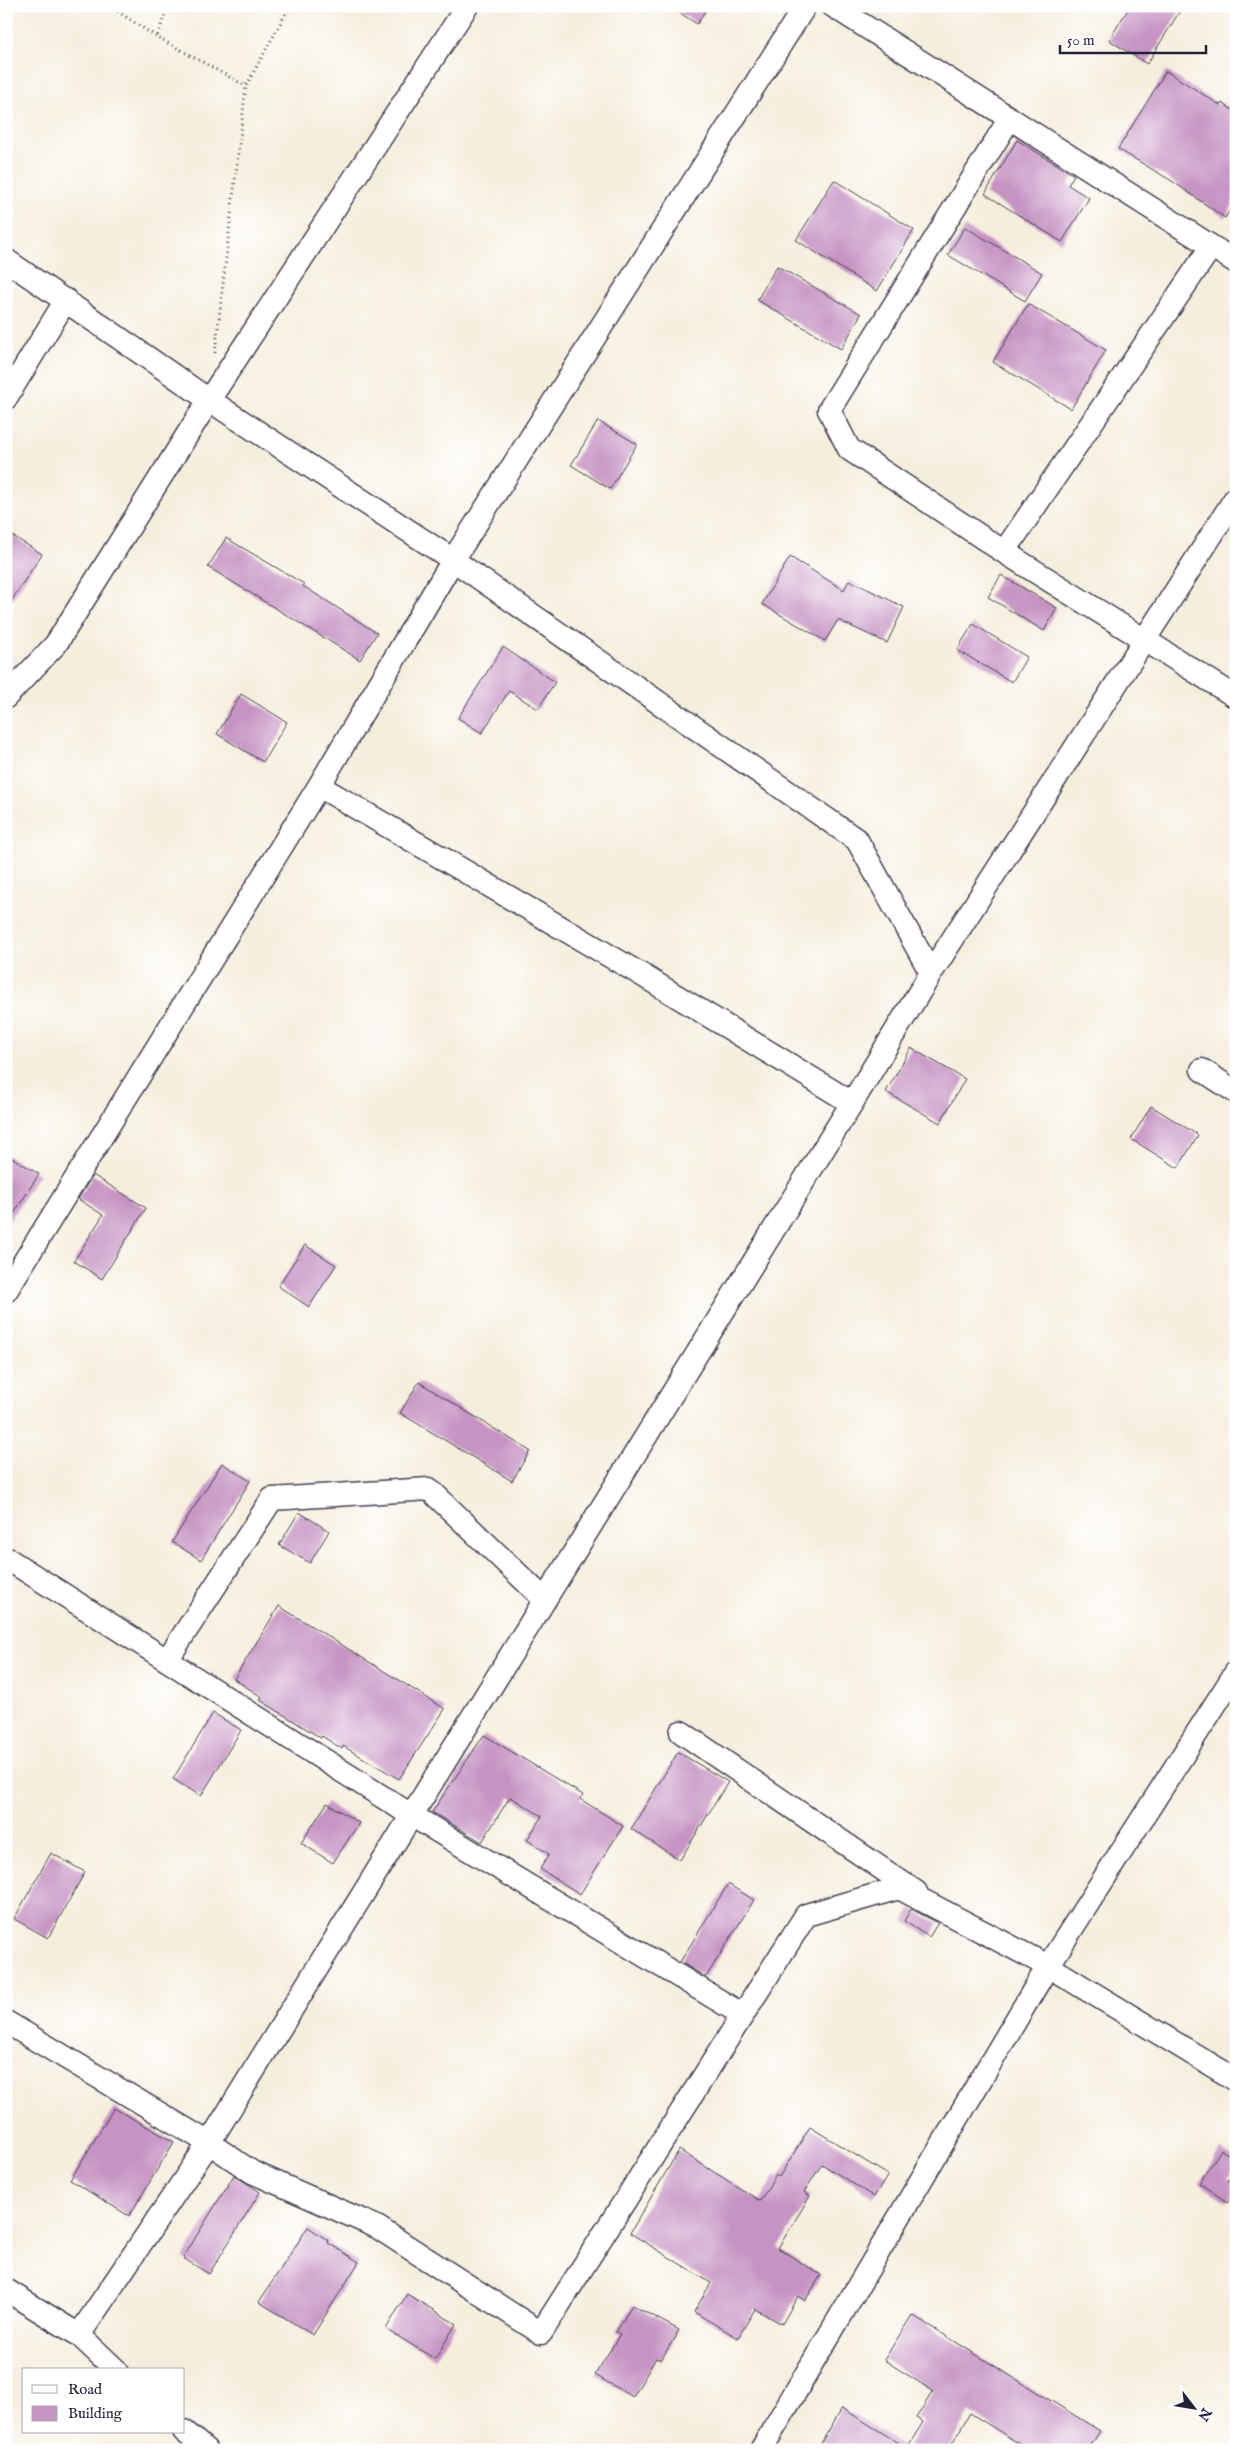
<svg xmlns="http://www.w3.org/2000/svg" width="1242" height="2456" font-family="'IM FELL English',serif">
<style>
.building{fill:#c693c3}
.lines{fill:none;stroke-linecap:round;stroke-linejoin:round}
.street-casing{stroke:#424153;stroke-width:25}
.path{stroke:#424153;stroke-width:3;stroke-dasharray:1 4;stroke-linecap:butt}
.street{stroke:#fff;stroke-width:22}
</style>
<rect width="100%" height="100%" fill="#fff"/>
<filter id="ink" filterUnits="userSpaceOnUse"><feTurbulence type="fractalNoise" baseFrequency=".02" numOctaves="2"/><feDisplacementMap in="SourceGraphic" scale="10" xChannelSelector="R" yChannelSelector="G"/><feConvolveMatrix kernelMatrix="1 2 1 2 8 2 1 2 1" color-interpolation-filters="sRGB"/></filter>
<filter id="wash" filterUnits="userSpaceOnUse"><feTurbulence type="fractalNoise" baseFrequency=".0096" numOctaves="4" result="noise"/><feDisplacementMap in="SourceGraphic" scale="20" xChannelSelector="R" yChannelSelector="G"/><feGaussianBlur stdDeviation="1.12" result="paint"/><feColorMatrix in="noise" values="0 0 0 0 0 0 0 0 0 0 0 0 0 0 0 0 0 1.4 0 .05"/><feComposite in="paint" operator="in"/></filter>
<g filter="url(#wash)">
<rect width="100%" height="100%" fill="#f6eedd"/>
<g id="blocks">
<path class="building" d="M669,6H708L697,24Z
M1130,6H1183L1147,64L1109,40Z
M1166,71L1220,105L1222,103L1236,112V200L1225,218L1172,181L1118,149Z
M1017,140L1074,175L1068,185L1089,198L1062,242L985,194Z
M834,180L914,230L877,291L796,240Z
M965,227L1042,273L1025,301L948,255Z
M777,266L861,314L841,349L757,300Z
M1028,304L1106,350L1071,409L993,362Z
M598,421L637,444L610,489L571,465Z
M6,532L42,554L6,609Z
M226,538L304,584L303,586L377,633L360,660L208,567Z
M790,557L844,590L849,580L904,607L887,643L838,620L825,641L762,604Z
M1001,575L1057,608L1044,631L988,597Z
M973,624L1027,657L1012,682L957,650Z
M503,647L555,682L538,709L509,691L482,733L458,718Z
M241,694L287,722L263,762L217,734Z
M911,1048L965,1079L940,1123L886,1092Z
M1151,1106L1198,1135L1178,1168L1131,1139Z
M6,1154L39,1174L6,1226Z
M93,1175L146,1208L102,1279L74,1261L103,1215L78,1199Z
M305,1245L336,1265L309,1307L278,1286Z
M419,1382L530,1451L512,1481L400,1413Z
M222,1463L250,1481L201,1560L172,1542Z
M299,1512L329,1531L310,1563L279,1545Z
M279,1606L445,1709L399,1779L343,1746L342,1749L322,1736L321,1738L260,1700L262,1697L234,1679Z
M213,1713L241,1730L201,1796L173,1779Z
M484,1735L583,1795L580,1799L623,1826L580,1894L540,1869L549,1854L527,1840L542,1816L510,1797L482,1842L432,1812Z
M678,1752L728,1782L680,1860L631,1829Z
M327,1803L359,1823L333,1863L301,1843Z
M51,1853L85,1872L48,1938L14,1919Z
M728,1884L754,1900L706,1977L680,1962Z
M911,1909L938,1923L929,1937L904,1921Z
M114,2108L174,2142L129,2216L70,2180Z
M810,2127L888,2175L874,2197L822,2164L804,2192L810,2196L778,2248L821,2275L805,2301L798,2296L782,2324L755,2309L738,2338L694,2312L711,2283L630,2233L679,2150L760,2201L776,2175L779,2177Z
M1221,2150L1236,2159V2167L1227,2180L1236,2186V2190L1227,2202L1199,2183Z
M234,2175L260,2192L209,2274L183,2258Z
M308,2227L329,2241L328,2243L359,2262L313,2335L259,2302Z
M407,2294L456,2324L435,2359L386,2329Z
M632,2305L679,2330L661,2360L656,2358L633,2397L595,2375L620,2334L616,2332Z
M912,2315L1100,2431L1088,2450H1029L970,2413L948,2450H817L842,2408L907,2448L923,2422L916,2418L933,2391L884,2360Z"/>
</g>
</g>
<g filter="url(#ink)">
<use href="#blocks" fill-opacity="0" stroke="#424153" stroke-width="1"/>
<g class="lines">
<defs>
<path id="street" d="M833,6L1236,262
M1010,118L829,410L849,449L1004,552L1236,697
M6,260L209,400L453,560L857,840L931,973
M6,398L66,300
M1004,552L1211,247
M6,697L56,644L209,400L467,6
M319,786L642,975L852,1103
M1202,1070L1236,1092
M6,1291L319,786L453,560L805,6
M6,1558L411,1815L743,2015
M167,1660L272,1499L429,1489L545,1600
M681,1732L916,1892
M6,2022L209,2143L252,2172L377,2227L541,2333L806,1915L899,1888L1048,1966L1236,2080
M6,2290L79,2335L116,2370
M79,2335L209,2143L852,1103L931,973L1236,497
M184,2431L206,2450
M761,2450L1048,1966L1236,1672"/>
</defs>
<use href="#street" class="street-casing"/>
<path class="path" d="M109,6L157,37
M168,6L157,37L246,86
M215,353L246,86L290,6"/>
<use href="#street" class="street"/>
</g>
</g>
<rect width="1242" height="2456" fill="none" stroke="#fff" stroke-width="25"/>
<rect x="22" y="2368" width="162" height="65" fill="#ffffff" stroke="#a7a7b1"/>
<rect x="32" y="2385" width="25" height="8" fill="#ffffff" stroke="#a7a7b1"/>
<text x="68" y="2394" font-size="15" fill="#22223b">Road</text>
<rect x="32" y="2406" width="25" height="15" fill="#c693c3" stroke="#a7a7b1"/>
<text x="68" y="2418" font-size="15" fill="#22223b">Building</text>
<g transform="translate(1194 2408) rotate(121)" stroke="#ffffff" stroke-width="4" paint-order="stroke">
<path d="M0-4L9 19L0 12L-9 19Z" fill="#22223b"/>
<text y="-8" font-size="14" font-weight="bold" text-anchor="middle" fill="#22223b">N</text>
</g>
<path d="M1060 45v8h146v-8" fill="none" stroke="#22223b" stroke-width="2.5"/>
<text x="1067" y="45" font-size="15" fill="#22223b" stroke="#ffffff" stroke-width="4" paint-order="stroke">50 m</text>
</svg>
